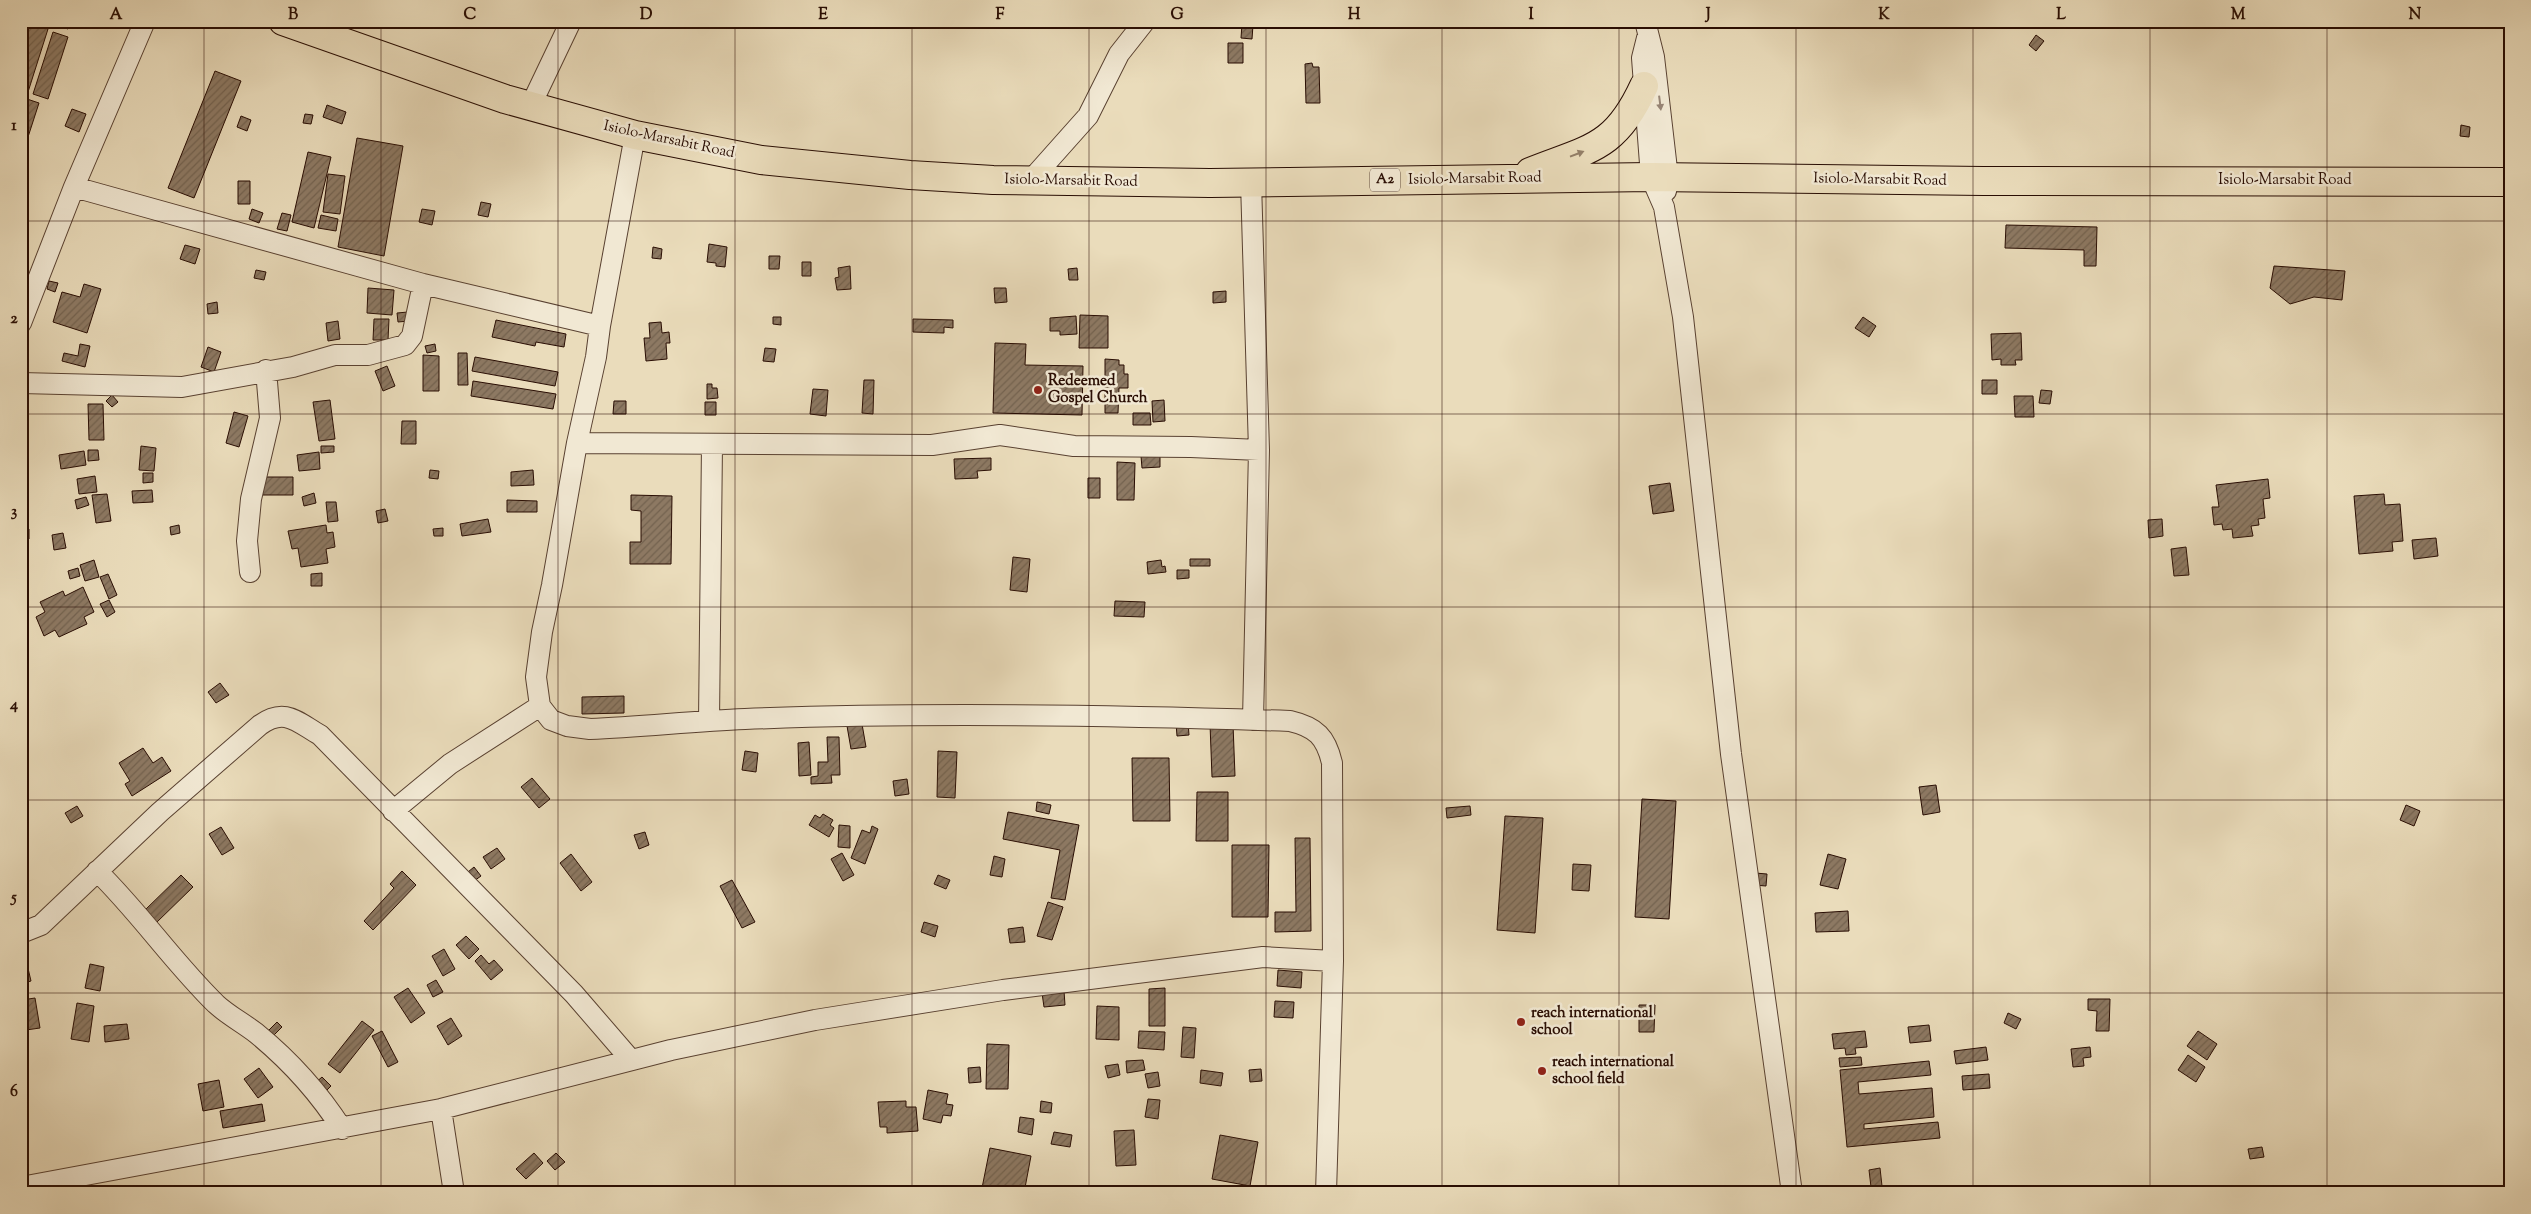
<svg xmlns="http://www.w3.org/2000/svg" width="2531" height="1214" font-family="'Sorts Mill Goudy',serif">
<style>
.building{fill:url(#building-hatch);stroke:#290d03}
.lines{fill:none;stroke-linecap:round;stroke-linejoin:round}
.street-casing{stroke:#594131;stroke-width:22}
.highway-casing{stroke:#290d03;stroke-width:30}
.street{stroke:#f1e8d3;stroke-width:20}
.highway{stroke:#eadcbb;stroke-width:28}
.oneway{fill:#978575}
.oneway2{fill:#937f68}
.grid{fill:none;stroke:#290d03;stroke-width:1;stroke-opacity:0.55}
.poi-dot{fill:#8f2418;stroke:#f1e8d3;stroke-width:2}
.labels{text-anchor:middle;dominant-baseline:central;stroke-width:5;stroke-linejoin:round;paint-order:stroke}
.shield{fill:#f1e8d3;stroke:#654f41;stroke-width:1}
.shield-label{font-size:14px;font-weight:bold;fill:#290d03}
.street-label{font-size:15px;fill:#290d03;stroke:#f1e8d3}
.poi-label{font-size:15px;font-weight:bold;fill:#290d03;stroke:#f1e8d3;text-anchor:start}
.neatline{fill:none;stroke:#290d03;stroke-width:2}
.grid-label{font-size:16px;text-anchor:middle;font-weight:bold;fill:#290d03}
</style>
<defs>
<pattern id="building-hatch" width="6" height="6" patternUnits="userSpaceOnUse" patternTransform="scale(1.25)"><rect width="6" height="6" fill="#8d7963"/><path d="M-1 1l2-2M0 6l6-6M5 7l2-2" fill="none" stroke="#73624f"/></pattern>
</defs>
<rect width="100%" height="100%" fill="#eadcbb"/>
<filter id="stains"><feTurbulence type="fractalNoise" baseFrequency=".004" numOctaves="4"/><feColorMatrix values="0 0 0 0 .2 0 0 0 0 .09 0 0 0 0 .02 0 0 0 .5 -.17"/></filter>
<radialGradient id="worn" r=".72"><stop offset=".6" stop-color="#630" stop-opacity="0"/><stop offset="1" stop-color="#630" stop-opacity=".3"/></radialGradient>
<path class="building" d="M21,21L48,29L28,92L21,89Z
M43,21H71L68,29Z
M900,21H915V25L900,26Z
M1242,24L1253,25L1252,39L1241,38Z
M53,32L68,37L48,99L33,94Z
M2036,35L2044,41L2036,51L2029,45Z
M1228,43H1243V63H1228Z
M1312,63L1313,67H1319L1320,103H1306L1305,64Z
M215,71L241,81L194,198L168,188Z
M21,97L39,103L28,137L21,135Z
M327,105L346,112L342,124L323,117Z
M72,109L86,114L79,132L65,126Z
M305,114L313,115L311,124L303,123Z
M241,116L251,120L247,131L237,127Z
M2461,125L2470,127L2469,137L2460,136Z
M357,138L403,146L384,256L338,247Z
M308,152L331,157L314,228L292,222Z
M328,174L345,176L340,214L323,212Z
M238,181H250V204H238Z
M481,202L491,204L488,217L478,215Z
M252,209L263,213L259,223L249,219Z
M422,209L435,211L432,225L419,222Z
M282,213L291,215L287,231L277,229Z
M321,215L338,219L336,231L318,228Z
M2006,225L2097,227L2096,266H2084V250L2005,248Z
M709,244L727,247L725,267L716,266V263L707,262Z
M185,245L200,249L195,264L180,259Z
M653,247L662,249L661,259L652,258Z
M769,256H780L779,269H769Z
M802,262H811V276H802Z
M850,266L851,289L837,290L835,278L839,277L838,268Z
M2274,266L2345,271L2342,300L2314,297L2290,304L2270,288Z
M1077,268L1078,280H1069L1068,269Z
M256,270L266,272L264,280L254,278Z
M49,281L58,283L55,292L47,289Z
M84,284L101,289L87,333L53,322L62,292L80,297Z
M368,288L394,290L392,315L367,313Z
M994,288H1006L1007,302L995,303Z
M1226,291V302L1213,303V292Z
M217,302L218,313L208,314L207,304Z
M408,312L409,321L398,322L397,313Z
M1080,315L1108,316V348H1079Z
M1076,316L1077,334L1060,335V331H1050V318Z
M773,317H781V325L773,324Z
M1863,317L1876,326L1869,337L1855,328Z
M374,319H389L388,340H373Z
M913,319L953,320V328L944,327V333L913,332Z
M496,320L566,334L564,347L536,342L535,346L492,337Z
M338,321L340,339L328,341L326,323Z
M661,322L662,333L669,332L670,343H666L667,359L646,361L644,338H650L649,323Z
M2021,333L2022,360H2015L2016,365H2001V359L1992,360L1991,334Z
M995,343L1026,344L1025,365L1083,366L1082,415L993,413Z
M80,344L90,346L85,367L62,361L64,353L78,356Z
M435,344L436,351L427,353L425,346Z
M208,347L221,352L214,372L201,367Z
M765,348L776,349L774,362L763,361Z
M458,353H467L468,385H458Z
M423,355L439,356V391H423Z
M475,357L558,372L555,386L472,371Z
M1105,359L1119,360V365H1124V374H1128V388H1119L1118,413H1105Z
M387,366L395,386L383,391L375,371Z
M864,380H874L873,414L862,413Z
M1982,380H1997V394H1982Z
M473,381L556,394L553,409L471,396Z
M707,384H712V388H717L718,398L707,399Z
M813,389L828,390L826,416L810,414Z
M2041,390L2052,391L2050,404L2039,403Z
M112,395L118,402L112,407L106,401Z
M2014,396H2033L2034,417H2015Z
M330,400L335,439L319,441L313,402Z
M1164,400L1165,421L1153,422L1152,401Z
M614,401H626V414H613Z
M705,402H716V415H705Z
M88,404H103L104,440H89Z
M234,412L248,416L239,447L226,443Z
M1133,413H1150L1151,425H1133Z
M402,421H416V444H401Z
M141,446L156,448L154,471L139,470Z
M321,446H334V452L321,453Z
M88,450H98L99,460L88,461Z
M84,451L86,465L61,469L59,455Z
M319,452L320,469L299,471L297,455Z
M1160,455V467L1142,468L1141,456Z
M991,458V470L977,471L978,478L955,479L954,459Z
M1117,462L1135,463L1134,500H1117Z
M430,470L439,471L438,479L429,478Z
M533,470L534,485L511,486V472Z
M143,473H153V482L143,483Z
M95,476L97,492L79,494L77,479Z
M261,477H293V495H261Z
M1088,478H1100V498H1088Z
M2268,479L2270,498L2263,499L2265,518L2258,519L2259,525L2251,526L2253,536L2233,538L2232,529L2223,530L2222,524L2214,525L2212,507H2219L2216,485Z
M1670,483L1674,511L1653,514L1649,486Z
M152,490L153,502L133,503L132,491Z
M314,493L316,503L304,506L302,497Z
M107,494L111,521L96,523L92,495Z
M2384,494L2385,505L2400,504L2403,541L2392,542L2393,551L2359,554L2354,496Z
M631,495L672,496L671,564H630V542H641V511L631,510Z
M86,497L89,505L77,509L75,500Z
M507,500L537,501V512H507Z
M326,502H336L338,521L328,522Z
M385,509L388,521L378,523L376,511Z
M488,519L491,532L462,536L460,524Z
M2162,519L2163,536L2149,538L2148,520Z
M179,525L180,533L171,535L170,527Z
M326,525L327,533L333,532L335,547L326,549L328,563L301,567L298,548L292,549L288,531Z
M443,528V536H434L433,529Z
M21,529H29V539H21Z
M63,533L66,548L54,550L52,535Z
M2436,538L2438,556L2414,559L2412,540Z
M2186,547L2189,575L2174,576L2171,549Z
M1013,557L1030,559L1027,592L1010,590Z
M1190,559H1210V566H1190Z
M94,560L99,577L85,581L80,565Z
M1161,560L1162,567L1165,566L1166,572L1148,574L1147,562Z
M78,568L80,576L70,579L68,571Z
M1177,570H1189V578L1177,579Z
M322,573V586H311V574Z
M108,574L117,595L109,599L100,577Z
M83,587L94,612L84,617L87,624L59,637L55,630L44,636L36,617L45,612L40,602L63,591L65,596Z
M109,600L115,612L107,617L100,604Z
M1115,601L1145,602L1144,617L1114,616Z
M220,683L229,695L216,703L208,692Z
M624,696V713L582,714V697Z
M1188,722L1189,735L1177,736L1176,723Z
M862,724L866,747L851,749L847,726Z
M1210,724H1233L1235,776L1212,777Z
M827,737H839L840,775H831L832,783L811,784V777L818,776V762H828Z
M809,742L811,775L799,776L798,743Z
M143,748L153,763L162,757L171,771L132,796L125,784L130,781L119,763Z
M745,751L758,753L756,772L742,770Z
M938,751L957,752L955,798L937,797Z
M1132,758H1169L1170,821H1133Z
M532,778L550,799L539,808L521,787Z
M907,779L909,794L895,796L893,781Z
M1936,785L1940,812L1923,815L1919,787Z
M1197,792H1228V841H1196Z
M1642,799L1676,801L1669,919L1635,917Z
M1037,802L1051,805L1049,814L1036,811Z
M2406,805L2420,811L2414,826L2400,820Z
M77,806L83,816L71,823L65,813Z
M1470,806L1471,815L1447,818L1446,808Z
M1008,812L1079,825L1065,900L1051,898L1060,850L1003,839Z
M823,814L833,820L830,825L834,828L829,837L809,825L815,815L820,818Z
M1505,816L1543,818L1535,933L1497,930Z
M839,825L850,826V848L838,847Z
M872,826L878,829L865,864L851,858L862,830L870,833Z
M221,827L234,848L222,855L209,834Z
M645,832L649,845L639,849L634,835Z
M1295,838H1310L1311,931L1275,932V912H1296Z
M1232,845H1269L1268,917H1232Z
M497,848L505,859L491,869L483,857Z
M842,853L854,875L843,881L831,859Z
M571,854L592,882L581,891L560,863Z
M1828,854L1846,859L1838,889L1820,885Z
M994,856L1005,859L1002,877L990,875Z
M1573,864L1591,865L1589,891L1572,890Z
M474,867L481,876L474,881L468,872Z
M402,871L416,885L373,930L364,921L394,888L390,884Z
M1755,873L1767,874L1766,886L1754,885Z
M181,875L193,887L157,922L145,910Z
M938,875L950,880L946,889L934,884Z
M732,880L755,922L742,928L720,886Z
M1048,902L1063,907L1052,940L1037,936Z
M1848,911L1849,931L1816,932L1815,913Z
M924,922L938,926L935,937L921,932Z
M1023,927L1025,942L1010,943L1008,929Z
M466,936L479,949L469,959L456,945Z
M444,949L455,969L443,976L432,956Z
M481,955L489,964L494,960L503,970L491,980L475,961Z
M27,964L31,981L21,984V966Z
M90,964L104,967L100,991L85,988Z
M1278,970L1302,972L1301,988L1277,986Z
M436,980L443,992L433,997L427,985Z
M408,988L425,1013L411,1023L394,997Z
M1165,988V1026H1149V989Z
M1064,991L1065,1005L1044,1007L1042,993Z
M35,998L40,1028L26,1030L22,1000Z
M2088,999H2110L2109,1031H2096L2097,1011L2088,1010Z
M1275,1001L1294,1002L1293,1018L1274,1017Z
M77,1003L94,1006L89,1042L71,1039Z
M1639,1005H1655L1654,1032H1639Z
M1097,1006L1119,1007V1040L1096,1039Z
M2008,1013L2021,1019L2016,1029L2004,1023Z
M451,1018L462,1036L448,1045L437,1026Z
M362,1021L374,1030L340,1073L328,1064Z
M277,1022L282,1027L271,1038L266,1033Z
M127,1024L129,1039L105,1042L104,1026Z
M1929,1025L1931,1041L1910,1043L1908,1027Z
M1183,1027L1196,1028L1194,1058L1181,1057Z
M382,1031L398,1062L388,1067L372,1036Z
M1139,1031L1165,1032L1164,1050L1138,1048Z
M1865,1031L1867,1047L1855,1048L1856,1054L1846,1055L1845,1048L1834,1049L1832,1034Z
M2198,1031L2217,1044L2207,1060L2187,1046Z
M987,1044L1009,1045L1008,1089H986Z
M1986,1047L1988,1060L1956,1064L1954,1051Z
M2090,1047L2091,1057L2083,1058L2084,1066L2073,1067L2071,1049Z
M2188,1055L2205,1067L2196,1082L2178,1070Z
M1861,1057L1862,1065L1840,1067L1839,1058Z
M1143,1060L1145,1070L1127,1073L1126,1061Z
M1929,1061L1931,1075L1858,1082L1859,1094L1932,1088L1934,1117L1864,1124V1129L1938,1122L1940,1138L1847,1147L1840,1070Z
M1118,1064L1120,1075L1108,1078L1105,1066Z
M980,1067L981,1082L969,1083L968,1068Z
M259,1068L273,1087L258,1098L244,1079Z
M1261,1069L1262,1081L1250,1082L1249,1070Z
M1201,1070L1223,1073L1221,1086L1200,1083Z
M1158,1072L1160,1086L1148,1088L1145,1074Z
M1989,1074L1990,1088L1963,1090L1962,1076Z
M322,1077L331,1086L323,1094L314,1084Z
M219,1080L224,1107L203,1111L198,1084Z
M928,1090L948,1094L946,1104L953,1105L951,1116L943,1115L941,1123L923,1119Z
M1148,1099L1160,1100L1158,1119L1145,1117Z
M906,1101V1107H916L918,1131L887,1133V1127H880L878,1102Z
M1041,1101L1052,1103L1051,1113L1040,1112Z
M262,1104L265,1121L223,1128L220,1111Z
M1020,1117L1034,1119L1032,1135L1018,1132Z
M1134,1130L1136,1165L1116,1166L1114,1131Z
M1054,1132L1072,1135L1070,1147L1051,1144Z
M1220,1135L1258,1142L1250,1186L1212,1179Z
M2262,1147L2264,1157L2250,1159L2248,1149Z
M990,1148L1031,1156L1024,1193H981Z
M534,1153L543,1163L526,1179L516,1169Z
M556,1153L565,1162L555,1170L547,1161Z
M1880,1168L1882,1186L1871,1187L1869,1170Z"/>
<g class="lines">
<defs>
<path id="street" d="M1645,21L1654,57L1668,178L1666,191
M1647,38L1642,58L1651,177L1664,207L1683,317L1731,754L1792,1193
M530,107L571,21
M635,135L600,326L596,357L577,443L552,585L542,632L536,677L540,706L551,720L567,726L590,729C642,727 693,721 745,719C926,712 1109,715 1290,721C1316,727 1326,737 1332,763L1333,961L1326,1193
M1031,180L1088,116L1119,54L1145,21
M1251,182L1259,450L1253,720
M74,187L423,284L600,326
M21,323L74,187L145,21
M21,383L182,387L293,367L335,355H368L405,345L412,336L423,284
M577,443L932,445L1000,435L1074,446L1191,447L1259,450
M250,572L247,541L251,499L270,418L266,370
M709,721L712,444
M393,811L450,764L540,706
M97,871C140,913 173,962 216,1004C228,1015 243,1023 256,1033C289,1060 319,1093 342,1129
M21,933L41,925L160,812L260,725C285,707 297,722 320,735L574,994L631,1060
M441,1109L454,1193
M21,1187L441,1109L671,1050L815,1020L1003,990L1263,957L1333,961"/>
<path id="highway" d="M283,21L505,99L635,135L761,160L910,175L993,180L1210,183L1651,177L1983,181L2510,182
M1530,172C1590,148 1615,149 1644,86"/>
</defs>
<use href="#street" class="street-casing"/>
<use href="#highway" class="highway-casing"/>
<use href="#street" class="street"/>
<use href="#highway" class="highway"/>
</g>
<defs><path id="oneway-solid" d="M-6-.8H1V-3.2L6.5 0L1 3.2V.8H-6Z" transform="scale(1.25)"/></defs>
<use class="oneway" href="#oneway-solid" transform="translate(1660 103) rotate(83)"/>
<use class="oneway2" href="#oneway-solid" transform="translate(1577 154) rotate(-21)"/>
<path class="grid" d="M204,21V1193M381,21V1193M558,21V1193M735,21V1193M912,21V1193M1089,21V1193M1266,21V1193M1442,21V1193M1619,21V1193M1796,21V1193M1973,21V1193M2150,21V1193M2327,21V1193M21,221H2510M21,414H2510M21,607H2510M21,800H2510M21,993H2510"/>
<g class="poi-dot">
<circle cx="1038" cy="390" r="5"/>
<circle cx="1521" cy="1022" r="5"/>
<circle cx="1542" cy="1071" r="5"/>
</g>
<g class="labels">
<rect class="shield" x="1370" y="168.5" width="30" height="23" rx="4"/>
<g class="shield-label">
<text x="1385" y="180">A2</text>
</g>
<g class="street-label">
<text transform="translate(669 140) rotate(12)">Isiolo-Marsabit Road</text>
<text transform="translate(1475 179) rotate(-1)">Isiolo-Marsabit Road</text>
<text transform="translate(1880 180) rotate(1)">Isiolo-Marsabit Road</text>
<text x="2285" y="180">Isiolo-Marsabit Road</text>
<text transform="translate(1071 181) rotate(1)">Isiolo-Marsabit Road</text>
</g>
<g class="poi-label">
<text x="1048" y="381">Redeemed<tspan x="1048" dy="17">Gospel Church</tspan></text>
<text x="1531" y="1013">reach international<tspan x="1531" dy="17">school</tspan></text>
<text x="1552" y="1062">reach international<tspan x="1552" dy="17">school field</tspan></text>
</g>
</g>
<rect width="2531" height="1214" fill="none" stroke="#eadcbb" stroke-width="55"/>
<rect x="28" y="28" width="2476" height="1158" class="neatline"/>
<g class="grid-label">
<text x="116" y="19">A</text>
<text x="293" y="19">B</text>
<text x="470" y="19">C</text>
<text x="646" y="19">D</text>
<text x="823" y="19">E</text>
<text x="1000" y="19">F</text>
<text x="1177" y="19">G</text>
<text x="1354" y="19">H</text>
<text x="1531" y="19">I</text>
<text x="1708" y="19">J</text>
<text x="1884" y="19">K</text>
<text x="2061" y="19">L</text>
<text x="2238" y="19">M</text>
<text x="2415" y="19">N</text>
<text x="14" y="130">1</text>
<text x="14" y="323">2</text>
<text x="14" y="516">3</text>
<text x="14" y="709">4</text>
<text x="14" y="902">5</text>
<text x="14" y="1096">6</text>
</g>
<rect width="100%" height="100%" filter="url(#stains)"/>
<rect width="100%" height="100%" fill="url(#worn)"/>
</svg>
